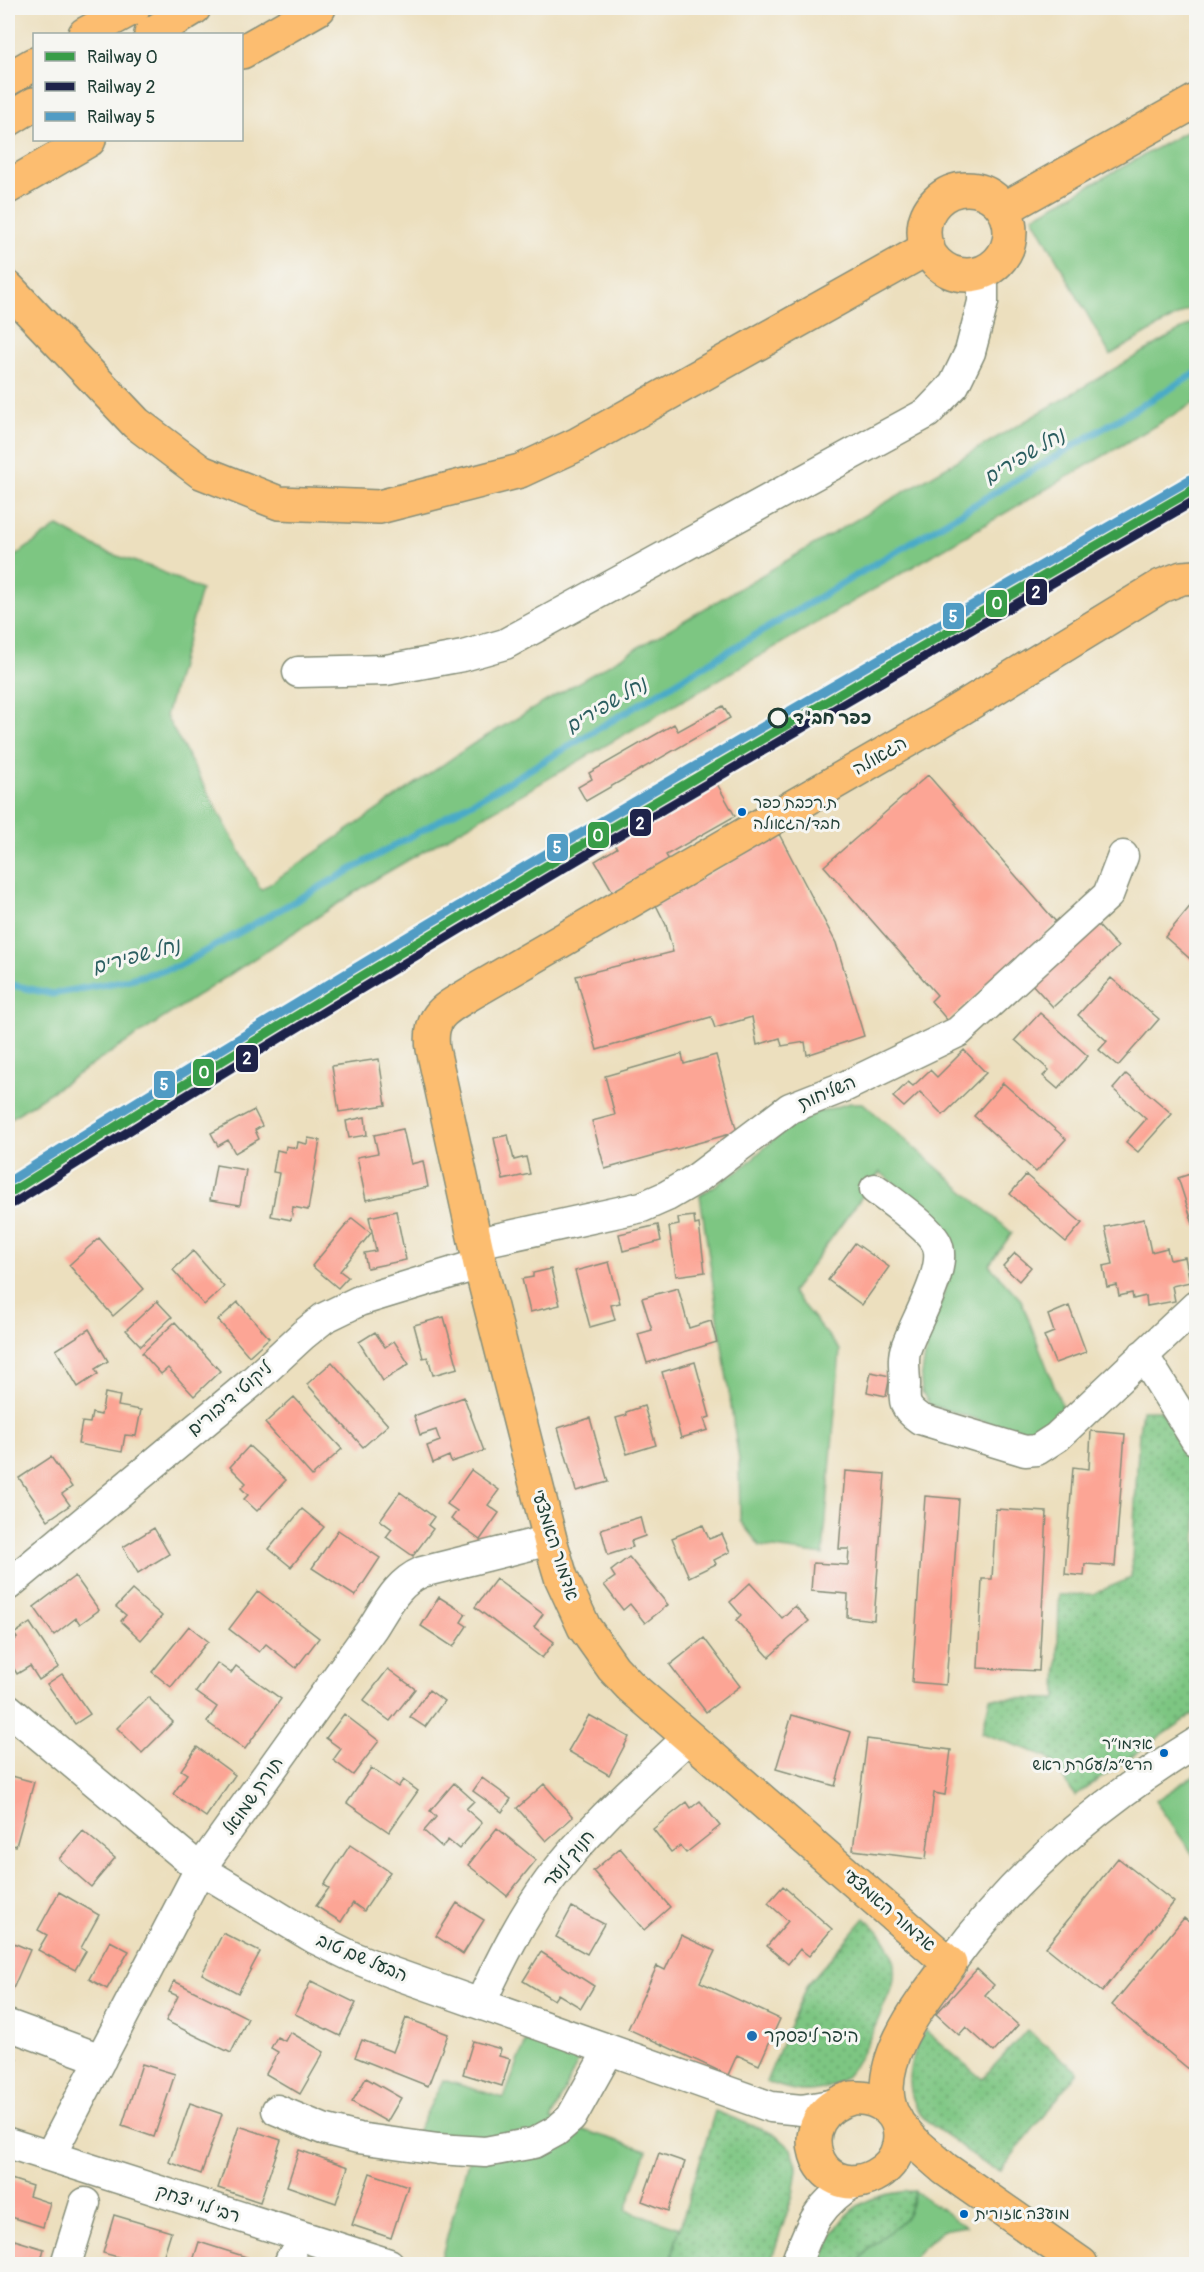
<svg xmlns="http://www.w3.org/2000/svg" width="1204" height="2272" font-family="Pangolin,'Playpen Sans Hebrew',sans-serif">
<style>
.grass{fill:#7dc682;stroke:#4e825b;stroke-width:1.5}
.park{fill:url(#park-dots);stroke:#4e825b;stroke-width:1.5}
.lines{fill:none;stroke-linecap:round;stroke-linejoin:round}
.stream{stroke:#48aac7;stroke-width:7}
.building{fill:#fca595}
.minor-casing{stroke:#868e79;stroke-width:33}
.major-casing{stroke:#868e79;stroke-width:36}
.highway-casing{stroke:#868e79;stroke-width:36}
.minor{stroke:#fff;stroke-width:30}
.major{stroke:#fcbd6f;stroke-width:33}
.highway{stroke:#fcbd6f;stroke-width:33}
.rail-1-casing{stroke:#f6f6f2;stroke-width:14}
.rail-2-casing{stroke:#f6f6f2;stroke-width:14}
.rail-3-casing{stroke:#f6f6f2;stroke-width:14}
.rail-1{stroke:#389d48;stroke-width:9}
.rail-2{stroke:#1f234a;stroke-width:9}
.rail-3{stroke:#519cc4;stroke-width:9}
.stop-dot{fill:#f6f6f2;stroke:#1f3d34;stroke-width:3}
.bus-dot{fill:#0065bd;stroke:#f6f6f2;stroke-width:2}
.poi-dot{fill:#1f6fb2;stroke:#f6f6f2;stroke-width:2}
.labels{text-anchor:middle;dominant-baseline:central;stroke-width:6;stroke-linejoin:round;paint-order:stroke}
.bus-label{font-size:16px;fill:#1f3d34;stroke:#f6f6f2;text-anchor:start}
.stop-label{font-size:18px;font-weight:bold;fill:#1f3d34;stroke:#f6f6f2;text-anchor:start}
.street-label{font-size:18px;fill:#1f3d34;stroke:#f6f6f2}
.poi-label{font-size:18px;fill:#1f3d34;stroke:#f6f6f2;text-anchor:start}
.water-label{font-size:20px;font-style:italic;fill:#2b5e60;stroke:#f6f6f2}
.line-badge{stroke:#f6f6f2;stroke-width:2}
.badge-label{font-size:16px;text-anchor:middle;font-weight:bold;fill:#fff}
</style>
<defs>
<pattern id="park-dots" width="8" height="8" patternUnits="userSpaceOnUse" patternTransform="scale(1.5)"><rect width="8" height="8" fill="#7dc682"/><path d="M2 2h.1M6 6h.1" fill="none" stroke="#66a26b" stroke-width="1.8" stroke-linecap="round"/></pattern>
</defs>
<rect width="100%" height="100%" fill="#f6f6f2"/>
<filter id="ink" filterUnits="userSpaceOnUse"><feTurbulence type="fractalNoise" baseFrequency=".0167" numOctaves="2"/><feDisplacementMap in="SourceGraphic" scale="12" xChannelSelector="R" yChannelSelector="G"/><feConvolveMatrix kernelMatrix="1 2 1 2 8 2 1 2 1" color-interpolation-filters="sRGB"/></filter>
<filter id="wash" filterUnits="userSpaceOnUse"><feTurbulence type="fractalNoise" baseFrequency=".008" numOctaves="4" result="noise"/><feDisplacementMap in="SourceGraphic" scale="24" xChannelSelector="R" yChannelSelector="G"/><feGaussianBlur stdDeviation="1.35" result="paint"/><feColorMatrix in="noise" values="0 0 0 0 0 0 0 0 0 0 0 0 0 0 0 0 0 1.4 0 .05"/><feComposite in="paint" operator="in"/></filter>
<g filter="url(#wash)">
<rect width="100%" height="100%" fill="#ecdfbe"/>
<path class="grass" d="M1196,126V305L1110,355L1033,217Z
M1196,321V402L374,880L8,1120V561L58,526L105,552L154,568L201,590L166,716L261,890L473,744Z
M850,1103H863L1012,1233L989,1265L1021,1300L1065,1414L1045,1428L1028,1435L930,1405L922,1392L921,1380L927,1345L956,1256L948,1235L935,1216L880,1172L792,1292L840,1350L823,1555L760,1546L740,1521L739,1461L700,1195L741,1169L783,1131L815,1113Z
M1196,1774V1859L1155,1801Z
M527,2039L580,2057L551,2120L647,2150L626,2210L680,2228L669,2264H459L441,2259L473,2143L416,2134L443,2080L504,2098Z
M915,2191L966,2226L943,2230L920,2250L908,2264H859C871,2238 889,2236 905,2218C911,2210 913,2201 915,2191Z"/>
<path class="park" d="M1142,1410H1161L1196,1469V1712L1075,1796L1048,1757L982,1733L990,1698L1057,1699L1059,1595L1093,1594L1131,1578L1139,1432Z
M865,1918C887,1936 899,1957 893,1985C881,2011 865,2057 846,2076C836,2086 821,2091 807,2091C794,2092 779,2086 766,2082L807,1985Z
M925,2030L982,2079L1027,2030L1078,2072L1000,2171C982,2164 968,2152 953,2140C943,2133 931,2126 923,2117C900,2092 909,2056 925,2030Z
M715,2111L776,2135L791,2149L797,2169L793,2195L770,2264H669Z
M915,2191C913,2201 911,2210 905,2218C890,2236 871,2238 859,2264H821C836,2213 861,2193 915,2191Z"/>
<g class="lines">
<path class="stream" d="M8,984L52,994L122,981L179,966L512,780L1196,373"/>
</g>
<g id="blocks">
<path class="building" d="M723,706L730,718L586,801L578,787L592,779L589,773L674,724L678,731Z
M928,775L1057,923L948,1021L931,1001L937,995L824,866Z
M716,782L735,816L666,855L669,860L613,892L595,861L617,848L613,841Z
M779,834L836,943L864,1036L807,1055L805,1042L782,1046L780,1038L757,1045L752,1017L715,1028L711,1017L597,1050L576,976L673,952L666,925L656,905Z
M1196,899V964L1165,937Z
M1095,922L1118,947L1053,1007L1030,982Z
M1111,978L1159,1019L1118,1066L1099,1050L1107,1041L1078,1015Z
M1040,1013L1088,1056L1058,1089L1043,1076L1049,1070L1015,1040Z
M964,1050L986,1073L943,1115L920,1092L904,1107L893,1097L908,1082L913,1086L930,1070L937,1077Z
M682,1054L684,1064L716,1055L737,1132L605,1169L592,1121L615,1115L605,1076Z
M379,1059L386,1105L339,1112L332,1066Z
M1126,1074L1172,1114L1138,1152L1126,1142L1146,1119L1113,1089Z
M1003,1083L1066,1139L1036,1172L974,1116Z
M254,1110L262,1126L255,1130L259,1139L235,1153L228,1140L218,1146L211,1133Z
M365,1117L367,1135L349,1138L346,1121Z
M403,1129L411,1164L423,1161L428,1187L366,1200L357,1157L378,1153L374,1135Z
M508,1135L514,1160L526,1157L530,1174L503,1180L494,1138Z
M308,1138L320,1140L308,1210L293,1207L291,1220L271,1216L279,1173L273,1172L277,1150L285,1152L286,1146L297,1148L298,1142L307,1144Z
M216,1165L246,1170L240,1205L210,1200Z
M1196,1172V1227H1194L1178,1178Z
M1026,1175L1082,1223L1066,1242L1010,1194Z
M396,1211L406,1260L367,1268L364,1253L376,1251L369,1217Z
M694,1216L695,1225L699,1224L705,1272L676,1276L669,1227L679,1225L678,1218Z
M352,1218L371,1233L340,1271L348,1277L338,1288L312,1266Z
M1144,1219L1151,1252L1167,1248L1170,1260L1185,1257L1190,1282L1172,1286L1175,1301L1147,1306L1146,1296L1133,1299L1132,1293L1119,1296L1117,1285L1107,1287L1103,1266L1113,1264L1105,1227Z
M658,1225L661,1241L623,1251L619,1234Z
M99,1238L144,1289L113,1316L69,1265Z
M855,1243L889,1267L862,1305L828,1280Z
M193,1251L224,1287L204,1305L173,1270Z
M1015,1253L1031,1267L1019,1281L1003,1266Z
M609,1262L620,1303L611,1305L615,1320L590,1327L575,1271Z
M551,1269L560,1305L530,1312L522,1279L533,1277V1273Z
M678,1288L689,1328L711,1321L717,1342L647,1363L638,1334L652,1330L642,1298Z
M157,1301L172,1317L141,1346L126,1330Z
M238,1302L269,1338L249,1356L218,1320Z
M1069,1306L1086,1352L1055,1363L1044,1336L1054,1332L1048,1315Z
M444,1317L458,1368L433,1375L428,1357L423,1358L414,1325Z
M175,1322L220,1371L194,1396L168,1368L161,1374L142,1353Z
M89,1329L108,1361L95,1369L98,1374L78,1387L56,1350Z
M375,1332L385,1347L394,1341L409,1364L383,1381L359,1342Z
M332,1362L388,1425L363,1447L307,1384Z
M695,1362L710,1417L704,1419L708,1430L681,1438L662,1372Z
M871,1372L890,1376L886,1396L867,1392Z
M105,1393L120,1396L118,1406L141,1410L136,1436L125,1435L122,1452L78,1444L82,1422L90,1423L92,1413L101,1415Z
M294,1397L342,1449L312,1476L265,1423Z
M464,1397L484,1451L451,1462L449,1456L433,1463L427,1446L440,1441L436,1430L420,1435L414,1416Z
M644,1406L656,1445L627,1454L616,1418L627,1415L626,1412Z
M590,1418L608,1482L576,1491L558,1428Z
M1091,1431L1125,1434L1115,1566L1085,1564L1084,1576L1065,1574L1073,1467L1089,1469Z
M249,1446L286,1480L257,1511L244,1499L248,1495L241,1488L246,1483L230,1467Z
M51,1457L72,1487L62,1494L70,1505L48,1520L19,1478Z
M471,1470L499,1490L488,1505L499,1513L480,1540L451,1519L457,1511L447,1504Z
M845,1471L885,1474L874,1620L847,1617L848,1594L811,1591L813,1563L848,1565L849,1549H839Z
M400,1492L434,1517L428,1525L433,1529L413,1556L386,1537L392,1529L380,1520Z
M925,1496L959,1499L946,1685L912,1682Z
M302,1509L324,1527L291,1567L269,1549Z
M996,1509L1047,1512L1039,1671L978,1668L982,1579H992Z
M640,1517L645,1536L631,1541L633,1547L608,1555L601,1529Z
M703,1525L709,1539L722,1534L730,1552L714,1560L716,1564L689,1577L672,1538Z
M154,1528L169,1554L138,1573L123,1547Z
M338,1530L380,1558L355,1596L312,1568Z
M629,1557L668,1605L645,1623L630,1604L623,1610L604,1585L615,1577L611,1571Z
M75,1576L99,1610L80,1624L76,1618L54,1635L34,1607Z
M496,1579L543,1614L534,1627L554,1642L542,1658L475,1607Z
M750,1583L782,1618L795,1606L809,1621L769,1657L736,1620L741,1615L730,1602Z
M132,1590L162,1616L141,1640L121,1621L126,1615L116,1607Z
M258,1591L319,1638L296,1668L266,1644L259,1652L229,1629Z
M439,1597L466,1614L461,1622L467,1626L453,1647L421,1626Z
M30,1623L59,1667L39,1680L30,1666L17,1674L8,1659V1645L17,1638L14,1634Z
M189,1626L208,1641L171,1687L152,1672Z
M704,1638L740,1686L706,1712L670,1665Z
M217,1663L231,1673L236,1666L281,1699L245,1749L207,1722L217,1707L196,1692Z
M388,1669L415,1689L390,1721L363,1701Z
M62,1674L90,1714L75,1724L47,1684Z
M429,1690L444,1701L425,1727L410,1717Z
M148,1697L173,1722L142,1753L117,1728Z
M344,1714L379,1741L353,1775L333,1760L341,1749L326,1738Z
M589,1715L629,1737L609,1775L568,1751Z
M792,1715L851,1732L835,1786L776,1769Z
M867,1739L951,1750L945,1795L934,1793L926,1859L853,1850Z
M197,1747L235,1775L206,1817L173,1794L187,1774L181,1770Z
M371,1768L398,1787L403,1780L418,1791L389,1832L347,1803Z
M8,1775L34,1782L16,1846L8,1844Z
M482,1778L511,1799L502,1812L473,1791Z
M454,1783L474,1801L466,1809L482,1823L459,1849L448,1840L442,1847L424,1831L436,1817L430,1811Z
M544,1784L573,1817L546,1841L517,1808Z
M700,1801L720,1826L686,1853L680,1846L671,1852L653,1829L687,1802L691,1808Z
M497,1828L536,1860L507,1896L468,1865Z
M83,1831L115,1858L91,1887L59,1859Z
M350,1845L390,1872L364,1911L353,1903L341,1922L316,1906L329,1888L324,1885Z
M620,1848L670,1907L644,1930L593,1871Z
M1118,1858L1174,1902L1102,1992L1046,1947Z
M783,1886L832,1929L809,1956L800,1949L788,1964L767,1946L788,1921L768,1903Z
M59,1892L99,1915L81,1948L86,1951L75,1970L38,1950L47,1935L38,1930Z
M457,1903L484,1920L463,1954L436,1936Z
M572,1907L604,1924L587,1954L556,1937Z
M1184,1918L1196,1928V2064L1191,2071L1112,2005Z
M223,1933L260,1952L238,1993L202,1974Z
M681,1935L715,1951L700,1982L780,2019L759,2065L737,2055L728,2075L628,2029L657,1966L665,1970Z
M9,1941L30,1950L8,2000V1944Z
M110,1941L129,1951L107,1989L89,1979Z
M541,1952L594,1986L581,2008L558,1994L554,2000L523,1981Z
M977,1969L994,1985L985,1995L1018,2025L994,2052L966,2027L959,2035L936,2014Z
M174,1981L248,2018L231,2053L166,2021L178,1996L169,1992Z
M311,1981L356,2003L340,2036L295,2014Z
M406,2018L448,2034L428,2086L355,2057L362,2040L393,2052Z
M290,2032L324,2052L300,2094L266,2074L278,2052L271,2048L277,2037L285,2041Z
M473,2041L501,2049L499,2056L510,2059L502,2086L463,2074Z
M8,2056L17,2059L8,2086Z
M142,2064L175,2074L154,2137L122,2126Z
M366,2078L401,2098L387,2122L352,2102Z
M190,2103L222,2114L201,2174L169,2162Z
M239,2126L281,2140L260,2202L218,2188Z
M299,2150L348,2167L336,2203L287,2186Z
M659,2153L685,2162L668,2211L642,2201Z
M370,2173L408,2186L391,2238L352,2225Z
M8,2178L32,2186L29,2196L50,2203L43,2227L8,2216Z
M114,2215L171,2232L161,2264H144L103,2253Z
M8,2238L44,2249L40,2264H8Z
M199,2242L262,2262L261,2264H192Z"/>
</g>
</g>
<g filter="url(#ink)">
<use href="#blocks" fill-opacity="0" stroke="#868e79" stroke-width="1.5"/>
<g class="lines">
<defs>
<path id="minor" d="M298,672L386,670L463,656L505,644L927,413L954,385L970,352L983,302V285L977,274
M875,1189C891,1201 930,1228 937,1244C948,1269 914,1323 906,1348C902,1358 905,1373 905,1385C904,1403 904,1408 920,1419L1025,1451L1037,1450L1057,1437L1196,1306
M477,1243L642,1207L667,1196L696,1179L790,1108L846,1086L958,1032L1108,895L1123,856
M1143,1355L1196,1440
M8,1585L251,1383L303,1335L324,1318L359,1301L480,1264
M8,1709L200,1869L314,1938L355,1958L390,1972L771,2107L802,2110L836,2104
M950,1964C1016,1873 1101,1801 1196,1743
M480,2004C500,1961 521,1919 549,1881C589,1827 640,1783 689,1737
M8,2025L101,2059
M277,2110L323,2129L358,2138L438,2149L485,2152L534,2143L556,2131L571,2118L609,2050
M8,2143L389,2264
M50,2156L200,1869L373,1627C387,1605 397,1583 422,1572L550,1540
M66,2264L85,2203
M289,2264L291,2259
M796,2264C810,2225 819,2203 856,2181"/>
<path id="major" d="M924 232a43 43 0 1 1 86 0a43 43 0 1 1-86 0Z
M1004,209L1196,101
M8,288L136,423L201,472L279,503L379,507L520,471L578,444L928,248
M852,2098C880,2096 905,2115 899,2145C896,2159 886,2170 874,2176C816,2205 785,2115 852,2098Z
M892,2113C871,2064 922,2001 950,1964L630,1686L613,1668L584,1627L561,1577L552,1547L480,1264L433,1049C428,1014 447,1008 473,992L939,722L1161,586L1182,578L1196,577
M898,2124L914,2142L945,2169L1081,2264"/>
<path id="highway" d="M85,34L133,8
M151,34L194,8
M242,52L319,8
M8,79L34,64
M8,120L34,104
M8,187L89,140"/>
</defs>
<use href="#minor" class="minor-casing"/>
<use href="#major" class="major-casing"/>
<use href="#highway" class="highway-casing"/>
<use href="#minor" class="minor"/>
<use href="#major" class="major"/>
<use href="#highway" class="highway"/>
<defs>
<path id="rail-1" d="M8,1194C398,948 797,718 1196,488"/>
<path id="rail-2" d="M14,1203C402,958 799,729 1196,500"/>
<path id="rail-3" d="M8,1182C396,937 793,708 1191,479"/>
</defs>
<use href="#rail-1" class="rail-1-casing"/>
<use href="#rail-2" class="rail-2-casing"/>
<use href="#rail-3" class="rail-3-casing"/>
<use href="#rail-1" class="rail-1"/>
<use href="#rail-2" class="rail-2"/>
<use href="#rail-3" class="rail-3"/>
</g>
</g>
<circle class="stop-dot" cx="778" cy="718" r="9"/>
<g class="bus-dot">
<circle cx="742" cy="812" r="5"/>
<circle cx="1164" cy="1753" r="5"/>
<circle cx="964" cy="2214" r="5"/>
</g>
<circle class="poi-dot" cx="752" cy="2036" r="6"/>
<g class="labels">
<g class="bus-label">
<text x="753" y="803">ת.רכבת כפר<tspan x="753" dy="21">חבד/הגאולה</tspan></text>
<text x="1153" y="1744" text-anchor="end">אדמו״ר<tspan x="1153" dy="21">הרש״ב/עטרת ראש</tspan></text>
<text x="975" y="2214">מועצה אזורית</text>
</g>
<g class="stop-label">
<text x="793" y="718">כפר חב"ד</text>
</g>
<g class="street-label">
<text transform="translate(880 756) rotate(-30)">הגאולה</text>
<text transform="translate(827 1093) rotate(-23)">השליחות</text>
<text transform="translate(230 1399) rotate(-40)">ליקוטי דיבורים</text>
<text transform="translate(555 1545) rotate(72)">אדמור האמצעי</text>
<text transform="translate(253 1796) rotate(-55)">תורת שמואל</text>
<text transform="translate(569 1859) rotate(-50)">חנוך לנער</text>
<text transform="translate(889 1910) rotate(41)">אדמור האמצעי</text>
<text transform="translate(362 1958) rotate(23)">הבעל שם טוב</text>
<text transform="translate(198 2204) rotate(18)">רבי לוי יצחק</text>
</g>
<g class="poi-label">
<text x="764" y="2036">היפר ליפסקר</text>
</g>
<g class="water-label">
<text transform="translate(1024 456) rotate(-31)">נחל שפירים</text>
<text transform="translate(606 705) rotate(-31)">נחל שפירים</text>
<text transform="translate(136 956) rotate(-15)">נחל שפירים</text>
</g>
</g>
<g class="line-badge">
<rect x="1025" y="578" width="23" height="28" rx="6" fill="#1f234a"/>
<rect x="985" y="589" width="23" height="29" rx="6" fill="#389d48"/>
<rect x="942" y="602" width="23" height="28" rx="6" fill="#519cc4"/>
<rect x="629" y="808" width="23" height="29" rx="6" fill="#1f234a"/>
<rect x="587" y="821" width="23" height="28" rx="6" fill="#389d48"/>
<rect x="546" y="833" width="23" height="29" rx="6" fill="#519cc4"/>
<rect x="235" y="1044" width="24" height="29" rx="6" fill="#1f234a"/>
<rect x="192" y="1058" width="23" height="29" rx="6" fill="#389d48"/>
<rect x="153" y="1070" width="23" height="29" rx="6" fill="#519cc4"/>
</g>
<g class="badge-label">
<text x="1036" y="598">2</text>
<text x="997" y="609">0</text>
<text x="953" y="622">5</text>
<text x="640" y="829">2</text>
<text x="598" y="841">0</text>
<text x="557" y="853">5</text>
<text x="247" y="1064">2</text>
<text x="204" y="1078">0</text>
<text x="164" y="1090">5</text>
</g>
<rect width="1204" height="2272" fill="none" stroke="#f6f6f2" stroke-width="30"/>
<rect x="33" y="33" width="210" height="108" fill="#f6f6f2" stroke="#a0aca6" stroke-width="1.5"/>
<rect x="45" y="52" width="30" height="9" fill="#389d48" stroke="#a0aca6" stroke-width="1.5"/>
<text x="87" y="63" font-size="18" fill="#1f3d34">Railway 0</text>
<rect x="45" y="82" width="30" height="9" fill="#1f234a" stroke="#a0aca6" stroke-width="1.5"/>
<text x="87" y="93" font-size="18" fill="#1f3d34">Railway 2</text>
<rect x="45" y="112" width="30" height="9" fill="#519cc4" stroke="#a0aca6" stroke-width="1.5"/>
<text x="87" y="123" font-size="18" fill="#1f3d34">Railway 5</text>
</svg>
